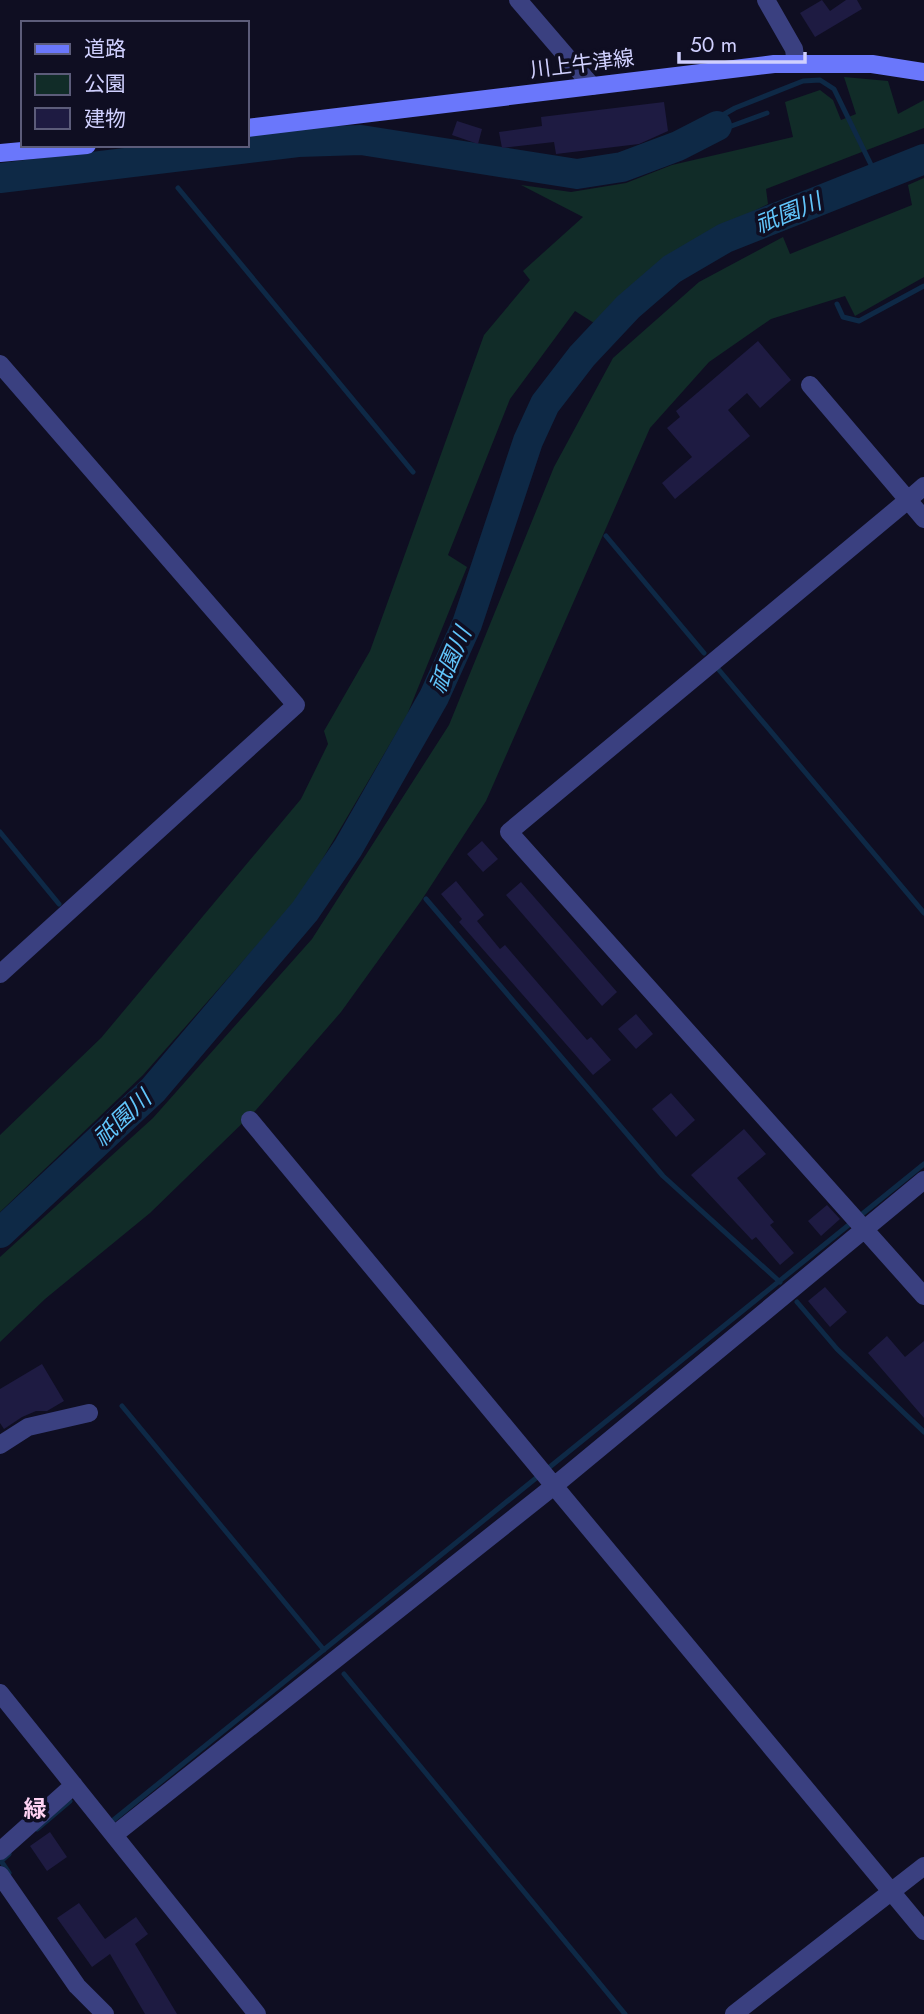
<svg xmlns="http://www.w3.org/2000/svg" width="924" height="2014" font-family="Jost,'Noto Sans JP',sans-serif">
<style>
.green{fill:#112c28}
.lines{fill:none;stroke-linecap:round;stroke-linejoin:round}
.stream{stroke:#0e2946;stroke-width:5}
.river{stroke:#0e2946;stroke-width:30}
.building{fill:#1e1b42}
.minor{stroke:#3a4080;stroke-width:18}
.secondary{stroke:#6a77fb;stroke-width:18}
.labels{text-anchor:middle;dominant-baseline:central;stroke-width:7;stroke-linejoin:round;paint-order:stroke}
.street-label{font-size:21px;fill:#d0d0fe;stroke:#0f0e22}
.water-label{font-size:23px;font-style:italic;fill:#61c5fb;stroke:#0f0e22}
.neighbourhood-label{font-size:23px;font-weight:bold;fill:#fed2f3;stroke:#0f0e22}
</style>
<rect width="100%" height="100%" fill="#0f0e22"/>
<path class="green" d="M844,77L888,81L898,114L924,100V128L766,189L768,204L685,245L594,323L575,311L510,399L448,555L467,567L407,715L302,894L143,1075L0,1212V1135L101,1038L301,799L328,744L324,731L370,651L484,335L530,280L523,271L583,217L521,185L571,192L626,183L672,165L793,137L785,102L820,90L833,100L841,120L856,114Z
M924,178V277L855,316L845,296L771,319L709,362L650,428L486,801L421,901L341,1012L256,1110L150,1213L45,1299L0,1342V1257L153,1118L312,939L449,725L554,467L613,358L699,282L783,237L790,254L912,205L908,185Z"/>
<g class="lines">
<path class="stream" d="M767,113L726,128L717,126L721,116L735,108L803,81L820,80L834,89L878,179
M178,188L413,472
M837,304L843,317L859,321L924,286
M606,536L704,653
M719,670L924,913
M0,832L59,904
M426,899L663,1176L780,1282
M797,1302L837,1349L924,1432
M122,1406L324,1650
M344,1674L625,2014
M111,1822L924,1164
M37,1829L70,1801
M9,1873L1,1861L9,1854"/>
<path class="river" d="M0,178L298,142L361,140L577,174L622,167L678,146L717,126
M0,1233L153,1090L305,911L348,848L434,697L467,624L528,441L545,404L582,356L628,307L672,269L725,238L924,159"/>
</g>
<path class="building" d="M822,0L830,11L846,0H857L862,9L815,37L800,13Z
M664,102L668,131L639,144L556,154L554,142L502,148L499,132L542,126L541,117Z
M457,121L482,129L478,144L452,135Z
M758,341L791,380L760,408L747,393L728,410L750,436L675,499L662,483L692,457L667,428L680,417L676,411Z
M482,841L498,859L483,872L467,854Z
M456,881L484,915L477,921L500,949L505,945L587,1040L591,1037L611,1060L593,1075L459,922L462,919L441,894Z
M521,882L617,992L602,1006L506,895Z
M636,1014L653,1034L636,1049L618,1029Z
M671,1093L695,1120L676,1137L652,1109Z
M744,1129L766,1154L737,1178L774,1222L770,1225L794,1253L780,1265L756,1237L752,1240L691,1175Z
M827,1205L840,1219L821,1236L808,1221Z
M825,1287L847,1312L830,1327L808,1301Z
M887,1336L905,1357L924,1341V1418L868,1353Z
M42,1364L64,1401L47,1411H36L22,1417L4,1429L0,1423V1389Z
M50,1832L67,1857L47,1871L30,1846Z
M79,1903L105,1939L136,1917L148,1934L135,1944L177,2014H145L110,1954L92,1967L57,1918Z"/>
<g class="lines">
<path class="minor" d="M518,0L592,86
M766,0L794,49L796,64
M0,364L296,705L0,974
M810,385L908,500L509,832L924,1296
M924,486L908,500L924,519
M250,1120L924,1931
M0,1445L28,1427L89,1413
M0,1693L257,2014
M114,1835L554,1486L924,1180
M0,1851L74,1785
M0,1875L77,1986L105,2014
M734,2014L924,1866"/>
<path class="secondary" d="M247,128L774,64H872L924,72
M0,153L87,145"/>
</g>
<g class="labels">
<g class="street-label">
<text transform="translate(582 64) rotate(-7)">川上牛津線</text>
</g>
<g class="water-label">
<text transform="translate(788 213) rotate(-22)">祇園川</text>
<text transform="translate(450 660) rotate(-66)">祇園川</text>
<text transform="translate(122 1118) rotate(-43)">祇園川</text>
</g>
<g class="neighbourhood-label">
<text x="35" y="1809">緑</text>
</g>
</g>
<rect x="21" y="21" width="228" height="126" fill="#0f0e22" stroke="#5c5c7a" stroke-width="2"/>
<rect x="35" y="44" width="35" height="10" fill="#6a77fb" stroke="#5c5c7a" stroke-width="2"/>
<text x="84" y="56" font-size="21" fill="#d0d0fe">道路</text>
<rect x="35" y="74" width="35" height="21" fill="#112c28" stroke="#5c5c7a" stroke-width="2"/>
<text x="84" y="91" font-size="21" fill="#d0d0fe">公園</text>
<rect x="35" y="108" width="35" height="21" fill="#1e1b42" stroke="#5c5c7a" stroke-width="2"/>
<text x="84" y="126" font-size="21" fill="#d0d0fe">建物</text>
<path d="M679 52v10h126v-10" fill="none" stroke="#d0d0fe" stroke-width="3.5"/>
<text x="690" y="52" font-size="21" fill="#d0d0fe" stroke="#0f0e22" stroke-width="5" paint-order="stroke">50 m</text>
</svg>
